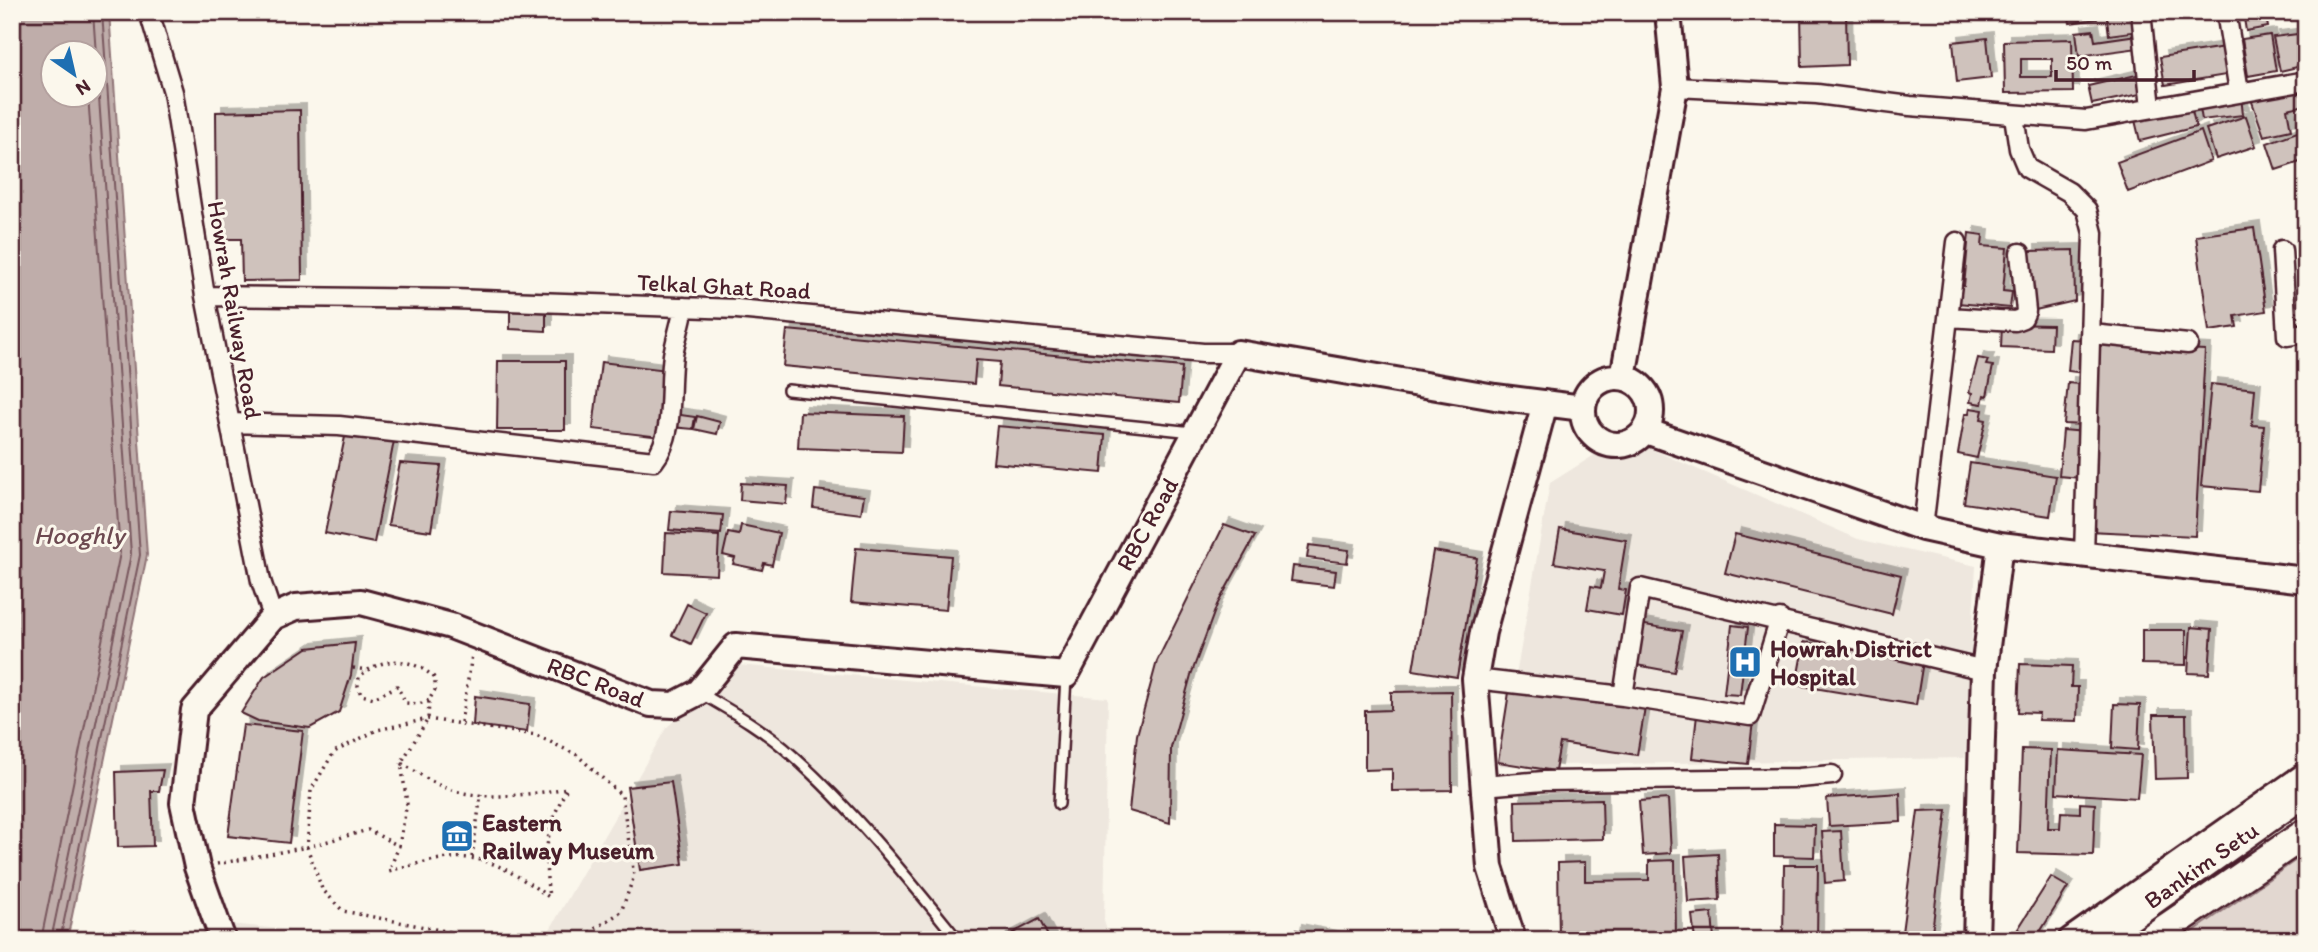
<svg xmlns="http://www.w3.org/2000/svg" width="2318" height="952" font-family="Itim,sans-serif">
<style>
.built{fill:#eee7de}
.green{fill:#e2d7d0;stroke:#967b7e;stroke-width:2}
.water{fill:#bfadaa;stroke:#907477;stroke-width:2;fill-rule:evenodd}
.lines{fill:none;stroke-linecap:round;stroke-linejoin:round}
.shore{stroke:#79585e;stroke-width:2}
.building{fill:#cfc2bc;stroke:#4a1f2b;stroke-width:2;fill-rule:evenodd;filter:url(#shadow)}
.lane-casing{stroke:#4a1f2b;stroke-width:14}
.street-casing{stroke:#4a1f2b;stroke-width:23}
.secondary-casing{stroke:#4a1f2b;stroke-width:30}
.primary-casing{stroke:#4a1f2b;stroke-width:33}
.path{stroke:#4a1f2b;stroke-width:3.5;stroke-dasharray:2 5;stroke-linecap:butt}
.lane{stroke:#fbf7ec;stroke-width:9}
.street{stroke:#fbf7ec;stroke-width:18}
.secondary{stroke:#fbf7ec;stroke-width:24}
.primary{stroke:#fbf7ec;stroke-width:28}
.labels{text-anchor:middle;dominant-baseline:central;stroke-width:6;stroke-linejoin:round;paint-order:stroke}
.street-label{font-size:24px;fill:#4a1f2b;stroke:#fbf7ec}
.poi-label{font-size:24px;font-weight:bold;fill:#4a1f2b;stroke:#fbf7ec;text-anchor:start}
.water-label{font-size:26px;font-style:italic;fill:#6d4a51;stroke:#fbf7ec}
</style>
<defs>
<filter id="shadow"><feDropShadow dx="6" dy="-6" stdDeviation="0" flood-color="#0004"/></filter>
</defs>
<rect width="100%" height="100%" fill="#fbf7ec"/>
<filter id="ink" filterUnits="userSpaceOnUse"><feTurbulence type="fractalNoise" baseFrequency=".0143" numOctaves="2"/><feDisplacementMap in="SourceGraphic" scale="14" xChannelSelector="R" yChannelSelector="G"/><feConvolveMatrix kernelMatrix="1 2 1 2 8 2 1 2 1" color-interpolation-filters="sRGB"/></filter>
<g filter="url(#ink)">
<path class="built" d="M1623,437L1858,539L1976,566L1965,758L1500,766L1550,483Z
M738,665L1108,698L1104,921L1110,940H544L666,728Z
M228,924L400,940H234Z"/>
<path class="green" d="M2306,853V940H2181Z"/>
<path class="water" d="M12,12H109L147,555L67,940H12ZM52,52H94V94H52Z"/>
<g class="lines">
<path class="shore" d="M41,940L120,553L88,94
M51,940L131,554L93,12
M60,940L140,555L102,12"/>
</g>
<path class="building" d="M1801,12H1846L1847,65L1802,67Z
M2068,12H2096L2097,19L2070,23Z
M2106,12H2137L2139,31L2109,35Z
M2243,12H2265L2268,27L2246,31Z
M2093,30L2095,41L2137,35L2139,48L2079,56L2076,32Z
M2306,33V65L2280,71L2273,37Z
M2270,35L2276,71L2248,76L2242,39Z
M1987,38L1991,78L1957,82L1953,42Z
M2072,39L2073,92L2005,93L2004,41ZM2021,59H2052V77H2021Z
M2225,47L2226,75L2165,85L2160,57Z
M2141,74L2145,93L2092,104L2088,86Z
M2302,85L2306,105L2287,109L2291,130L2264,136L2250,96Z
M2241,96L2243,115L2202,120L2199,102Z
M2190,103L2196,127L2140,141L2134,116Z
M300,110L302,280L242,281L241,239H217L216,112Z
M2246,116L2256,146L2216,159L2206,129Z
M2201,131L2211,161L2128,192L2117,162Z
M2300,131L2306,160L2276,170L2267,143Z
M2254,228L2266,311L2235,316L2237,327L2209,331L2196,236Z
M1969,233L1983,235L1982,246L2007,248L2003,291L2012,292L2010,308L1958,303L1960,286H1964Z
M2074,250L2075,301L2031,311L2029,251Z
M2306,271V303L2302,272Z
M510,308L546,309V331L510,329Z
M2002,324L2052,325L2051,349L2001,347Z
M787,330L1182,367L1179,403L998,386L1000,362L976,360L974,384L783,366Z
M2071,339L2087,340L2083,373L2068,371Z
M2098,345L2205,350L2195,536L2088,531Z
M1978,358L1988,360L1986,365L1993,366L1987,396L1984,395L1982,404L1970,402L1972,393L1969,392Z
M498,361H565V430H497Z
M601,362L668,370L660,437L593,429Z
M2068,383L2088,385L2084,425L2064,424Z
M2211,384L2255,389L2252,425L2264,426L2258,491L2201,486Z
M1970,408L1983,410L1981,419L1986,420L1977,458L1958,454L1965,414H1969Z
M800,412L904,416L902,452L798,448Z
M674,414L695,417L693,429L672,427Z
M697,416L720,422L717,434L694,429Z
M997,426L1105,435L1102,473L993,463Z
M2063,430L2085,432L2080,478L2059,476Z
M346,432L394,441L374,543L325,533Z
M400,463L441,466L431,531L388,525Z
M1970,463L2056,476L2050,516L1964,503Z
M741,483L788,486L786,504L740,500Z
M815,490L864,496L861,514L813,508Z
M671,511L723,515L721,534L669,530Z
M741,525L779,533L772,565L764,563L762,570L733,564L735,558L723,555L728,533L739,535Z
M1224,525L1255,536L1217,605L1191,675L1171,748L1170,823L1129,811L1137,735L1157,661Z
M1560,529L1626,540L1618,589L1626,590L1622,615L1587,609L1591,586L1601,588L1604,571L1554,563Z
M666,533L719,536L717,575L664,572Z
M1735,534L1901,575L1892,614L1725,573Z
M1309,545L1349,550L1347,563L1307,558Z
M856,548L951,556L946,610L851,602Z
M1433,551L1477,558L1457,677L1413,670Z
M1293,566L1336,571L1334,586L1291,581Z
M687,604L706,613L691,644L672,635Z
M1639,624L1682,631L1674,672L1631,664Z
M1732,625L1748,627L1740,695L1724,694Z
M2191,627L2212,629L2209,674L2188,673Z
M2142,630H2186V665L2142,664Z
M1804,642L1923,661L1916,705L1796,685Z
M355,643L351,675L339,712L310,728L258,721L241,713L264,677L307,648Z
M2020,664L2072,666L2071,687H2078L2077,721L2038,720L2039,713L2018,712Z
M1510,686L1645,708L1637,755L1560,743L1555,771L1498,762Z
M1451,691L1452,790L1392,791V769L1365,770V711L1391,710V692Z
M475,696L530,704L527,732L473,725Z
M2114,704L2140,705L2138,750L2112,748Z
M1697,715L1753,721L1748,764L1692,758Z
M2153,715H2186L2187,778L2155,779Z
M243,725L303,731L289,843L228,836Z
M2022,749L2051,750L2048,828H2060L2061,812L2080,813V803L2095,804L2093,855L2018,853Z
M2058,750L2141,755L2137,798L2056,793Z
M163,770L159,791H151L153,846L118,847L116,772Z
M671,782L683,864L640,870L627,787Z
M1900,793L1901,822L1829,826L1827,798Z
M1602,799L1603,839L1516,841L1515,801Z
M1668,799L1671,853L1643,855L1639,801Z
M1947,810L1931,940H1901L1918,811Z
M1774,824L1815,825L1814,857L1774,856Z
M1841,831L1844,881L1825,883L1822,832Z
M1718,854L1720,900L1688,902L1685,856Z
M1675,860L1676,940H1559L1558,863L1585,862V881L1649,880V861Z
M1784,865H1818L1817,940H1783Z
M2051,877L2068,887L2035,940H2011Z
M1712,913L1714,940H1695L1692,915Z
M1039,919L1050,940H1000Z
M1296,930L1345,940H1294Z"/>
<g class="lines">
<defs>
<path id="lane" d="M788,390L1193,432
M700,693C733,712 765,730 793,756C854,811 906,876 958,940
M1059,804L1066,677"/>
<path id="street" d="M149,12L173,92L205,296L261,581L273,617
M2141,12L2151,108
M2226,12L2239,91
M1675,87L1817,94L1910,106L2086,120L2306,81
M2014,116L2019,149L2027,168L2069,192L2087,210L2093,233L2084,556
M2282,250L2287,336L2306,333
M205,296L453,299L737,309L1203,353H1238
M1948,317L2015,321L2023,318L2026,311L2020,253
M2092,334L2188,344
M230,423L339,426L654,461C676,433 668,389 673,355C676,339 681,323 684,307
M1923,528L1957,242
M1780,619L1750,716L1623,696L1640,588L1984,670
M1475,679L1623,696
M1483,786L1544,781L1799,778L1832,775"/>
<path id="secondary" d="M1583 411a34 34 0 1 1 68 0a34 34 0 1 1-68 0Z
M1623,377L1675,87L1668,12
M1646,431L1923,528L2000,545L2306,580
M223,940L197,867L183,803L194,710L273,617L296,607L361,602L451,626L651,704L674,705L699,692L736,646L1066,675L1238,353L1495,397L1583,408
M1513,940L1490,867L1475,679L1483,632L1545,403
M1976,940L1984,670L2000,545
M2071,940L2306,775"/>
<path id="primary" d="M2096,940L2306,791
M2149,940L2306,833"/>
</defs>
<use href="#lane" class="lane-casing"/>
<use href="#street" class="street-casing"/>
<use href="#secondary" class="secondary-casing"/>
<use href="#primary" class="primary-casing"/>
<path class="path" d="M353,668L367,670
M461,722L472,655
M399,846L407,803L401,763
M472,857L481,794
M217,864L307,847L368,830L399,846L389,871C467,850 482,850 549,897C543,852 546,828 567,788C528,795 477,803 439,785C426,779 414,770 401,763L428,719L429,700L435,690V678C411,657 384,655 359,677L358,686L361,695L374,698L397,686L406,703L419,704L429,700
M491,940L343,911L322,889L307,847L311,790L334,752L377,730L428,719L536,735L577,755L622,796L634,876L621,912L578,940"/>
<use href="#lane" class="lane"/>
<use href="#street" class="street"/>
<use href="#secondary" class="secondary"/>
<use href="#primary" class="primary"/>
</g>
</g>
<defs>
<symbol id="hospital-square" viewBox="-11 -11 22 22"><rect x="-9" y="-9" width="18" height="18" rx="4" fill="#1f6fb2" stroke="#fbf7ec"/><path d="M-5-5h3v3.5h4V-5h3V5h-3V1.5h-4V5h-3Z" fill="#fff"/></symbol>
<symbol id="museum-square" viewBox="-11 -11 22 22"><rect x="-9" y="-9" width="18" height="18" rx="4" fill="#1f6fb2" stroke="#fbf7ec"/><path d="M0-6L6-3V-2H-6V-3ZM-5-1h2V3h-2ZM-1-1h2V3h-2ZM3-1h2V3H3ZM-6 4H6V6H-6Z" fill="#fff"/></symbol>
</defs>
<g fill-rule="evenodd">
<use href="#hospital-square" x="1726" y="643" width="38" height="38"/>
<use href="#museum-square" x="438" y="817" width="38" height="38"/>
</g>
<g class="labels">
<g class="street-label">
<text transform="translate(724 286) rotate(3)">Telkal Ghat Road</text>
<text transform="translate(235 310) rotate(80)">Howrah Railway Road</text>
<text transform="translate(1147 524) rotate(-61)">RBC Road</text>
<text transform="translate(596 682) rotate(21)">RBC Road</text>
<text transform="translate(2201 865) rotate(-35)">Bankim Setu</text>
</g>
<g class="poi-label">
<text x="1770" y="648">Howrah District<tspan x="1770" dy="28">Hospital</tspan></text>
<text x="482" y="822">Eastern<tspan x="482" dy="28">Railway Museum</tspan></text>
</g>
<g class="water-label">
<text x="79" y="535">Hooghly</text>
</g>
</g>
<rect width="2318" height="952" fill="none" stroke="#fbf7ec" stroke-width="42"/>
<rect x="21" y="21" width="2276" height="910" fill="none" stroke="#4a1f2b" stroke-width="2.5" filter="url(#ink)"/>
<g transform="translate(74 74) rotate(146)"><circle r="33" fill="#fbf7ec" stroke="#b4a19f" stroke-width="2"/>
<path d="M0-5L12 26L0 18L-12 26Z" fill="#1f6fb2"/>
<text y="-10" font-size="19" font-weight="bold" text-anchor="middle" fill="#4a1f2b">N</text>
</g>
<path d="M2056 70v10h138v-10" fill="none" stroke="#4a1f2b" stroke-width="3.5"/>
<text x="2066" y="70" font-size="21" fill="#4a1f2b" stroke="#fbf7ec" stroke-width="5" paint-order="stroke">50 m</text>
</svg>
